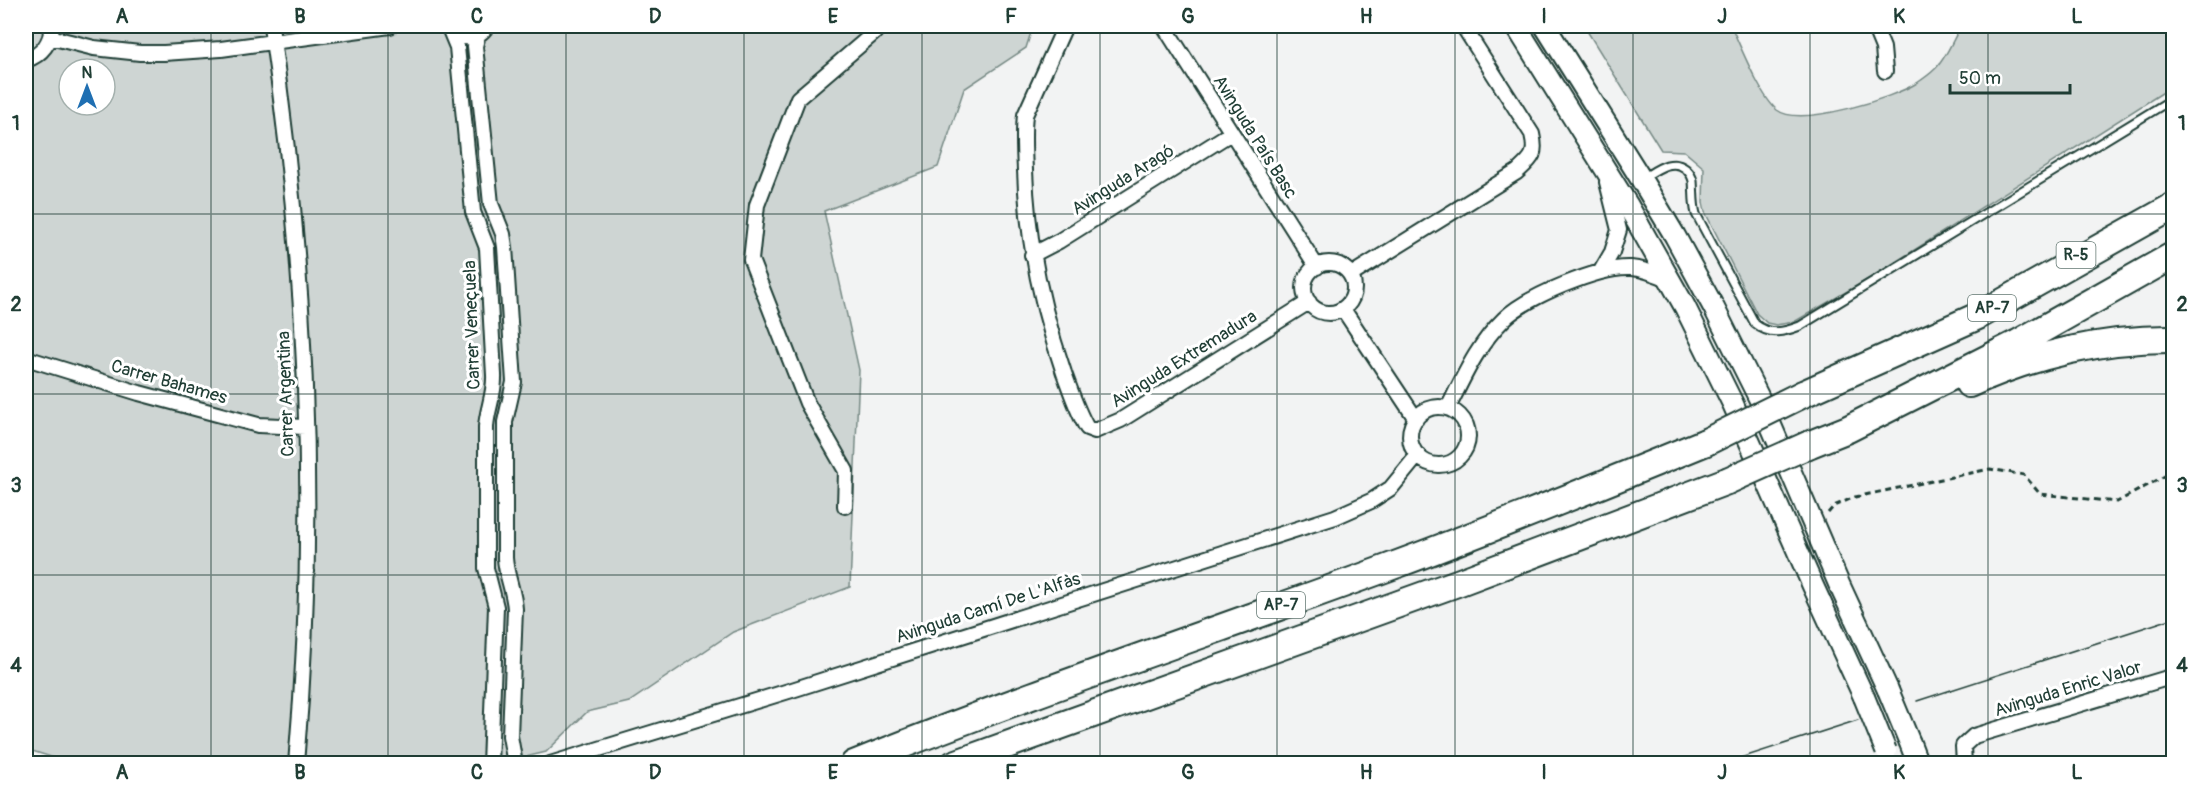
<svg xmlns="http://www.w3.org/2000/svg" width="2199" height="789" font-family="Pangolin,sans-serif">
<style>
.green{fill:#ced5d3;stroke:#768984;stroke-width:1.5;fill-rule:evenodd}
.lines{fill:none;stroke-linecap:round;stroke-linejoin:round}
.lane-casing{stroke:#1f3d34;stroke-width:11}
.street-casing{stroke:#1f3d34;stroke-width:18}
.secondary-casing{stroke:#1f3d34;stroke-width:24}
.highway-casing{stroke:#1f3d34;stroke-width:30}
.path{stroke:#1f3d34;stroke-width:3;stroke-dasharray:6 4.5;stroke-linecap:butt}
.lane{stroke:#fff;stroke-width:7}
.street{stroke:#fff;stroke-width:14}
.secondary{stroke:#fff;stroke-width:20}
.highway{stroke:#fff;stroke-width:26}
.tram{stroke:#1f3d34;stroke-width:1.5}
.secondary-bridge-casing{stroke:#1f3d34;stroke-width:24;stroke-linecap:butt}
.highway-bridge-casing{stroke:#1f3d34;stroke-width:30;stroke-linecap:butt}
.secondary-bridge{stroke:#fff;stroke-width:20}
.highway-bridge{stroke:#fff;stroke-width:26}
.grid{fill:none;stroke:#1f3d34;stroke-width:1.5;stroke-opacity:0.55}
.labels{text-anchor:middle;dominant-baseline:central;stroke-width:6;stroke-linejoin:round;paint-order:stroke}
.shield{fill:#fff;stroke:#627771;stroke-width:1.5}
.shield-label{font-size:16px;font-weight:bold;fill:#1f3d34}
.street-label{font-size:18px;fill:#1f3d34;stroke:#fff}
.neatline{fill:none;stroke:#1f3d34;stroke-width:2}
.grid-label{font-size:20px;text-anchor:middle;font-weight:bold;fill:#1f3d34}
</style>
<rect width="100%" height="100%" fill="#f2f3f3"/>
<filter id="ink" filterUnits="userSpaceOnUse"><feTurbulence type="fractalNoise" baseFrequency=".0167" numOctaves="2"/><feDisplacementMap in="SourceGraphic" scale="12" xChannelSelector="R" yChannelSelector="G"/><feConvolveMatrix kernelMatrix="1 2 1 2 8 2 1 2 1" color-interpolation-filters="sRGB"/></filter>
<g filter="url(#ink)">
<path class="green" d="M26,26H1033L1026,48L964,89L938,167L824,211L859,370L850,587L733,632L629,702L587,712L546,752L497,764H73L26,749ZM69,69H105V105H69Z
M1584,26H1731C1741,47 1760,96 1777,110C1800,128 1893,98 1917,83C1923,79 1930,74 1935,69C1946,59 1953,39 1961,26H2173V86L1870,278L1794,322L1776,325L1767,323L1757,314L1705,212L1703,202L1704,168L1684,151L1661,150Z"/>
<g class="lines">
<defs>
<path id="lane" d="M1643,178C1656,170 1672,157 1686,169C1689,172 1692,176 1693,181C1694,192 1693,203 1696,214L1755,324C1770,336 1784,332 1800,326L2174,98"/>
<path id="street" d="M271,26C307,269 318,518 296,764
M1065,26L1025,115C1023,133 1024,151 1025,170C1027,240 1041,306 1064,373C1071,392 1077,411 1087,428L1095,431L1121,420L1309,302
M1164,26L1317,267
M1874,26L1883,48L1885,71
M449,29C460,41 478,40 487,26
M450,30L457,47L473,212L487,248L494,375C495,394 487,409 486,427V568L496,607L490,764
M478,35L475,46L491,204L503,234L505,247L514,382L505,422V558C506,576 514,591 515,609L510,736L515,764
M50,37L94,48L140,53H164L221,49L390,26
M26,60C42,55 51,42 52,26
M1032,255L1059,241L1231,133
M1304 288a25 25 0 1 1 50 0a25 25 0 1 1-50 0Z
M1601,271L1612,252L1619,230L1607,182
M1351,275L1517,172C1532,158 1537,155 1532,134L1463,26
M1343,309L1416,419
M26,358L139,393L258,425L305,427
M1410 436a29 29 0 1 1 58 0a29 29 0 1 1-58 0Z
M1448,408C1464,376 1478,344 1504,319C1526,297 1600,266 1631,268C1645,269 1657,274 1670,280
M845,506L846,471L807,403L751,260L757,205L798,98L874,33L880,26
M550,764L792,690L1335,517L1371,501L1391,488L1418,455
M1964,764L1963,746L1974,736L2174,676"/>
<path id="secondary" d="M1516,26L1627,204L1685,307L1733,404L1813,586L1864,697
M1545,26L1641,179L1675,236L1714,308L1760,400L1839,584L1888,690
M1910,743L1918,764"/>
<path id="highway" d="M1969,384C2032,355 2104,338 2174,339
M1803,394L1978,316L2174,206
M1808,445L1848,429L2018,343L2174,255
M854,764C1030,693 1210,633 1387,568C1495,528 1601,485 1706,442
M954,764L1460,582L1727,481"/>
</defs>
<use href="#lane" class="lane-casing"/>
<use href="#street" class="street-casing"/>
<use href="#secondary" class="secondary-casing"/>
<use href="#highway" class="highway-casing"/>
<path class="path" d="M1828,513L1834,506L1855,497L1990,469L2024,475L2040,494L2117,502L2174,471"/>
<use href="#lane" class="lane"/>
<use href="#street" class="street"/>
<use href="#secondary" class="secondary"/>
<use href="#highway" class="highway"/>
<path class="tram" d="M1917,701L2174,618
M1722,764L1858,720"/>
<defs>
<path id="secondary-bridge" d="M1888,690L1910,743
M1864,697L1886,751"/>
<path id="highway-bridge" d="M1706,442L1803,394
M1727,481L1808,445"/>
</defs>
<use href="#secondary-bridge" class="secondary-bridge-casing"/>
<use href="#highway-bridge" class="highway-bridge-casing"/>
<use href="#secondary-bridge" class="secondary-bridge"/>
<use href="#highway-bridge" class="highway-bridge"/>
</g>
</g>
<path class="grid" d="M211,26V764M388,26V764M566,26V764M744,26V764M922,26V764M1100,26V764M1277,26V764M1455,26V764M1633,26V764M1810,26V764M1988,26V764M26,214H2174M26,394H2174M26,575H2174"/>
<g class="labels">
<g class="shield">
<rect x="2056.5" y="242" width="39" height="26" rx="4.5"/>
<rect x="1968" y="295" width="48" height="26" rx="4.5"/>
<rect x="1257" y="592" width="48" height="26" rx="4.5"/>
</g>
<g class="shield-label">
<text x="2076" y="255">R-5</text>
<text x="1992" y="308">AP-7</text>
<text x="1281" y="605">AP-7</text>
</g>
<g class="street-label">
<text transform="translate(1255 137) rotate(58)">Avinguda País Basc</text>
<text transform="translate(1123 180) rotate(-32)">Avinguda Aragó</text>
<text transform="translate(472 325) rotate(-92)">Carrer Veneçuela</text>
<text transform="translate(1184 359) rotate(-32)">Avinguda Extremadura</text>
<text transform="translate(169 382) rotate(16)">Carrer Bahames</text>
<text transform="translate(286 394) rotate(-92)">Carrer Argentina</text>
<text transform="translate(988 608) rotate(-18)">Avinguda Camí De L'Alfàs</text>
<text transform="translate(2068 689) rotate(-17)">Avinguda Enric Valor</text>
</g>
</g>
<rect width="2199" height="789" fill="none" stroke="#fff" stroke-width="66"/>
<g transform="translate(87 87)"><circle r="28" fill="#ffffff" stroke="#a5b1ae" stroke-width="1.5"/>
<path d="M0-4.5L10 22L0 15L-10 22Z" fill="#1f6fb2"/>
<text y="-9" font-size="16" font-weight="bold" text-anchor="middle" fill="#1f3d34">N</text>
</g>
<path d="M1950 84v9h120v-9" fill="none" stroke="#1f3d34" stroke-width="3"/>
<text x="1959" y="84" font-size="18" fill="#1f3d34" stroke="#ffffff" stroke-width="4.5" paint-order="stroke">50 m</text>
<rect x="33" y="33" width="2133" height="723" class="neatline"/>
<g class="grid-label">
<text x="122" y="23">A</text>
<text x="300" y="23">B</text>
<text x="477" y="23">C</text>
<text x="655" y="23">D</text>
<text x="833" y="23">E</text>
<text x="1011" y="23">F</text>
<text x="1188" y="23">G</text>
<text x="1366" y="23">H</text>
<text x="1544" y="23">I</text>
<text x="1722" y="23">J</text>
<text x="1899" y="23">K</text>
<text x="2077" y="23">L</text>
<text x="16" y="130">1</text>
<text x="2182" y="130">1</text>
<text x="16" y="311">2</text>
<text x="2182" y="311">2</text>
<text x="16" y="492">3</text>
<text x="2182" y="492">3</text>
<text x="16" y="672">4</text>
<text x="2182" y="672">4</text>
<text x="122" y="779">A</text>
<text x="300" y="779">B</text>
<text x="477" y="779">C</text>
<text x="655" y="779">D</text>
<text x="833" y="779">E</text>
<text x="1011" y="779">F</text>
<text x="1188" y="779">G</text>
<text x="1366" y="779">H</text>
<text x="1544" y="779">I</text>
<text x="1722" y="779">J</text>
<text x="1899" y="779">K</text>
<text x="2077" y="779">L</text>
</g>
</svg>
